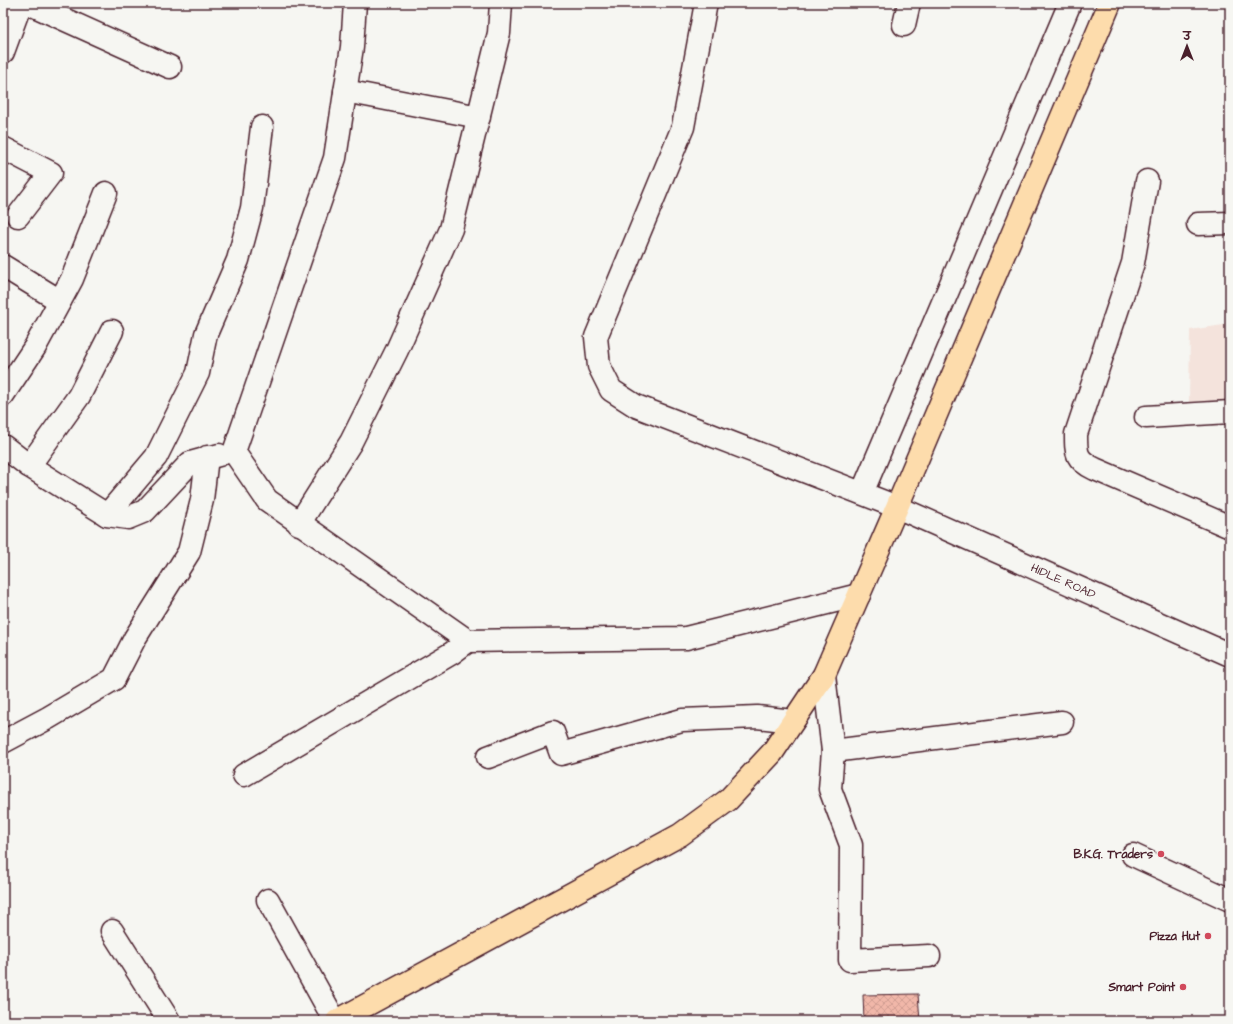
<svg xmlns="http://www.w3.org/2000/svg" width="1233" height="1024" font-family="'Architects Daughter','Playpen Sans Deva',sans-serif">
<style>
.built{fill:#f4e3dc}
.building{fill:url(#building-cross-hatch);stroke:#4a1f2b}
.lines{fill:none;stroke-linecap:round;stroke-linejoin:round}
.minor-casing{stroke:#4a1f2b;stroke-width:25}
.major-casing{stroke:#4a1f2b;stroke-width:25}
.minor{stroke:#f6f6f2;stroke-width:22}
.major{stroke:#fddcac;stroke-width:22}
.poi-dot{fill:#d1495b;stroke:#f6f6f2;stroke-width:1.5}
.labels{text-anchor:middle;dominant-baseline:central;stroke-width:3.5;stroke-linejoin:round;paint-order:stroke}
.street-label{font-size:12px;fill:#4a1f2b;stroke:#f6f6f2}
.poi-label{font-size:12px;font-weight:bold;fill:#4a1f2b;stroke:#f6f6f2;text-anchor:end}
</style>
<defs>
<pattern id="building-cross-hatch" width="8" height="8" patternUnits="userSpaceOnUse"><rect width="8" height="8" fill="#f1b7a9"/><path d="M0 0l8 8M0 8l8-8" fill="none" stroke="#d09d92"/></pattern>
</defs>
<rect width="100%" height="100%" fill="#f6f6f2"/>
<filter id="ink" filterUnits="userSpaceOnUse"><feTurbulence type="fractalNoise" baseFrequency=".025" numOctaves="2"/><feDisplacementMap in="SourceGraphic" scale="8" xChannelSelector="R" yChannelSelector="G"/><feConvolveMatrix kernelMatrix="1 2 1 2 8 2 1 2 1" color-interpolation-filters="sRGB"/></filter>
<g filter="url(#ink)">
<path class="built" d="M1230,324V400L1189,402L1190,330Z"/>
<path class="building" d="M918,994L920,1021H864L863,995Z"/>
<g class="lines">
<defs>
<g id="minor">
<path d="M28,3L170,67"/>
<path d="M355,3L352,47L335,158L234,452L267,500L468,641L686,638L859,595"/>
<path id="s1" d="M706,3L683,127L596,337L599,366L611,390L636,406L897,507L1230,655"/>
<path d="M904,25L909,3"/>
<path d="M3,52L21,3"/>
<path d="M345,91L479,117"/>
<path d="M3,148L51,173L18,216"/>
<path d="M1147,181L1133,263L1076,434C1076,454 1076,460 1095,469L1230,527"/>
<path d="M1198,224L1230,223"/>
<path d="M3,266L60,301"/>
<path d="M3,395L35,347L72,279L106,193"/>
<path d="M1146,417L1230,412"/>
<path d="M3,446L29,466L107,515L128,518L145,511L190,463L219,455"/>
<path d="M29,466L79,396L112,331"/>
<path d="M862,493L1070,3"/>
<path d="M107,515L156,457L198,373L206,334L238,260L252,208L262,127"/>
<path d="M299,524L351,442L397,350L451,229L499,33L501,3"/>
<path d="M824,675L833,751L830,789L851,845L850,960L929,956"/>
<path d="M3,742L48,718L114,679L135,638L189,552L202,500L207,457"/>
<path d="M833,751L1062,722"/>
<path d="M488,757L553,732L561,754L682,720L757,717L793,721"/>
<path d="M244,775L452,653L468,641"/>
<path d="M1133,855L1230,900"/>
<path d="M268,900L335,1021"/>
<path d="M112,931L169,1021"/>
</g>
<path id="major" d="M337,1021L680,835L728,800L772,753L824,675L897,507L1110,3"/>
</defs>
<use href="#minor" class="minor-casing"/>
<use href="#major" class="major-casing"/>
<use href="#minor" class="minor"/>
<use href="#major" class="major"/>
</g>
</g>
<g class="poi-dot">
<circle cx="1161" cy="854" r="4"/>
<circle cx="1208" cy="936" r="4"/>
<circle cx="1183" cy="987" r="4"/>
</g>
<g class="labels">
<g class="street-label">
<text stroke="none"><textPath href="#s1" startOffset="901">HIDLE ROAD</textPath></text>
</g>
<g class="poi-label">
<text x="1153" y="854">B.K.G. Traders</text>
<text x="1200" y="936">Pizza Hut</text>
<text x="1175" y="987">Smart Point</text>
</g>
</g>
<rect width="1233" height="1024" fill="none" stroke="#f6f6f2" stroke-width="16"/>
<rect x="8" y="8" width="1217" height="1008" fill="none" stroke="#4a1f2b" stroke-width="1.5" filter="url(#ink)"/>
<g transform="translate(1187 46)" stroke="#f6f6f2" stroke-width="3" paint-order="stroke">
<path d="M0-3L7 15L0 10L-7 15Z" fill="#4a1f2b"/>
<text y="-6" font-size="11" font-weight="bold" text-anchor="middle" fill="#4a1f2b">उ</text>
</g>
</svg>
